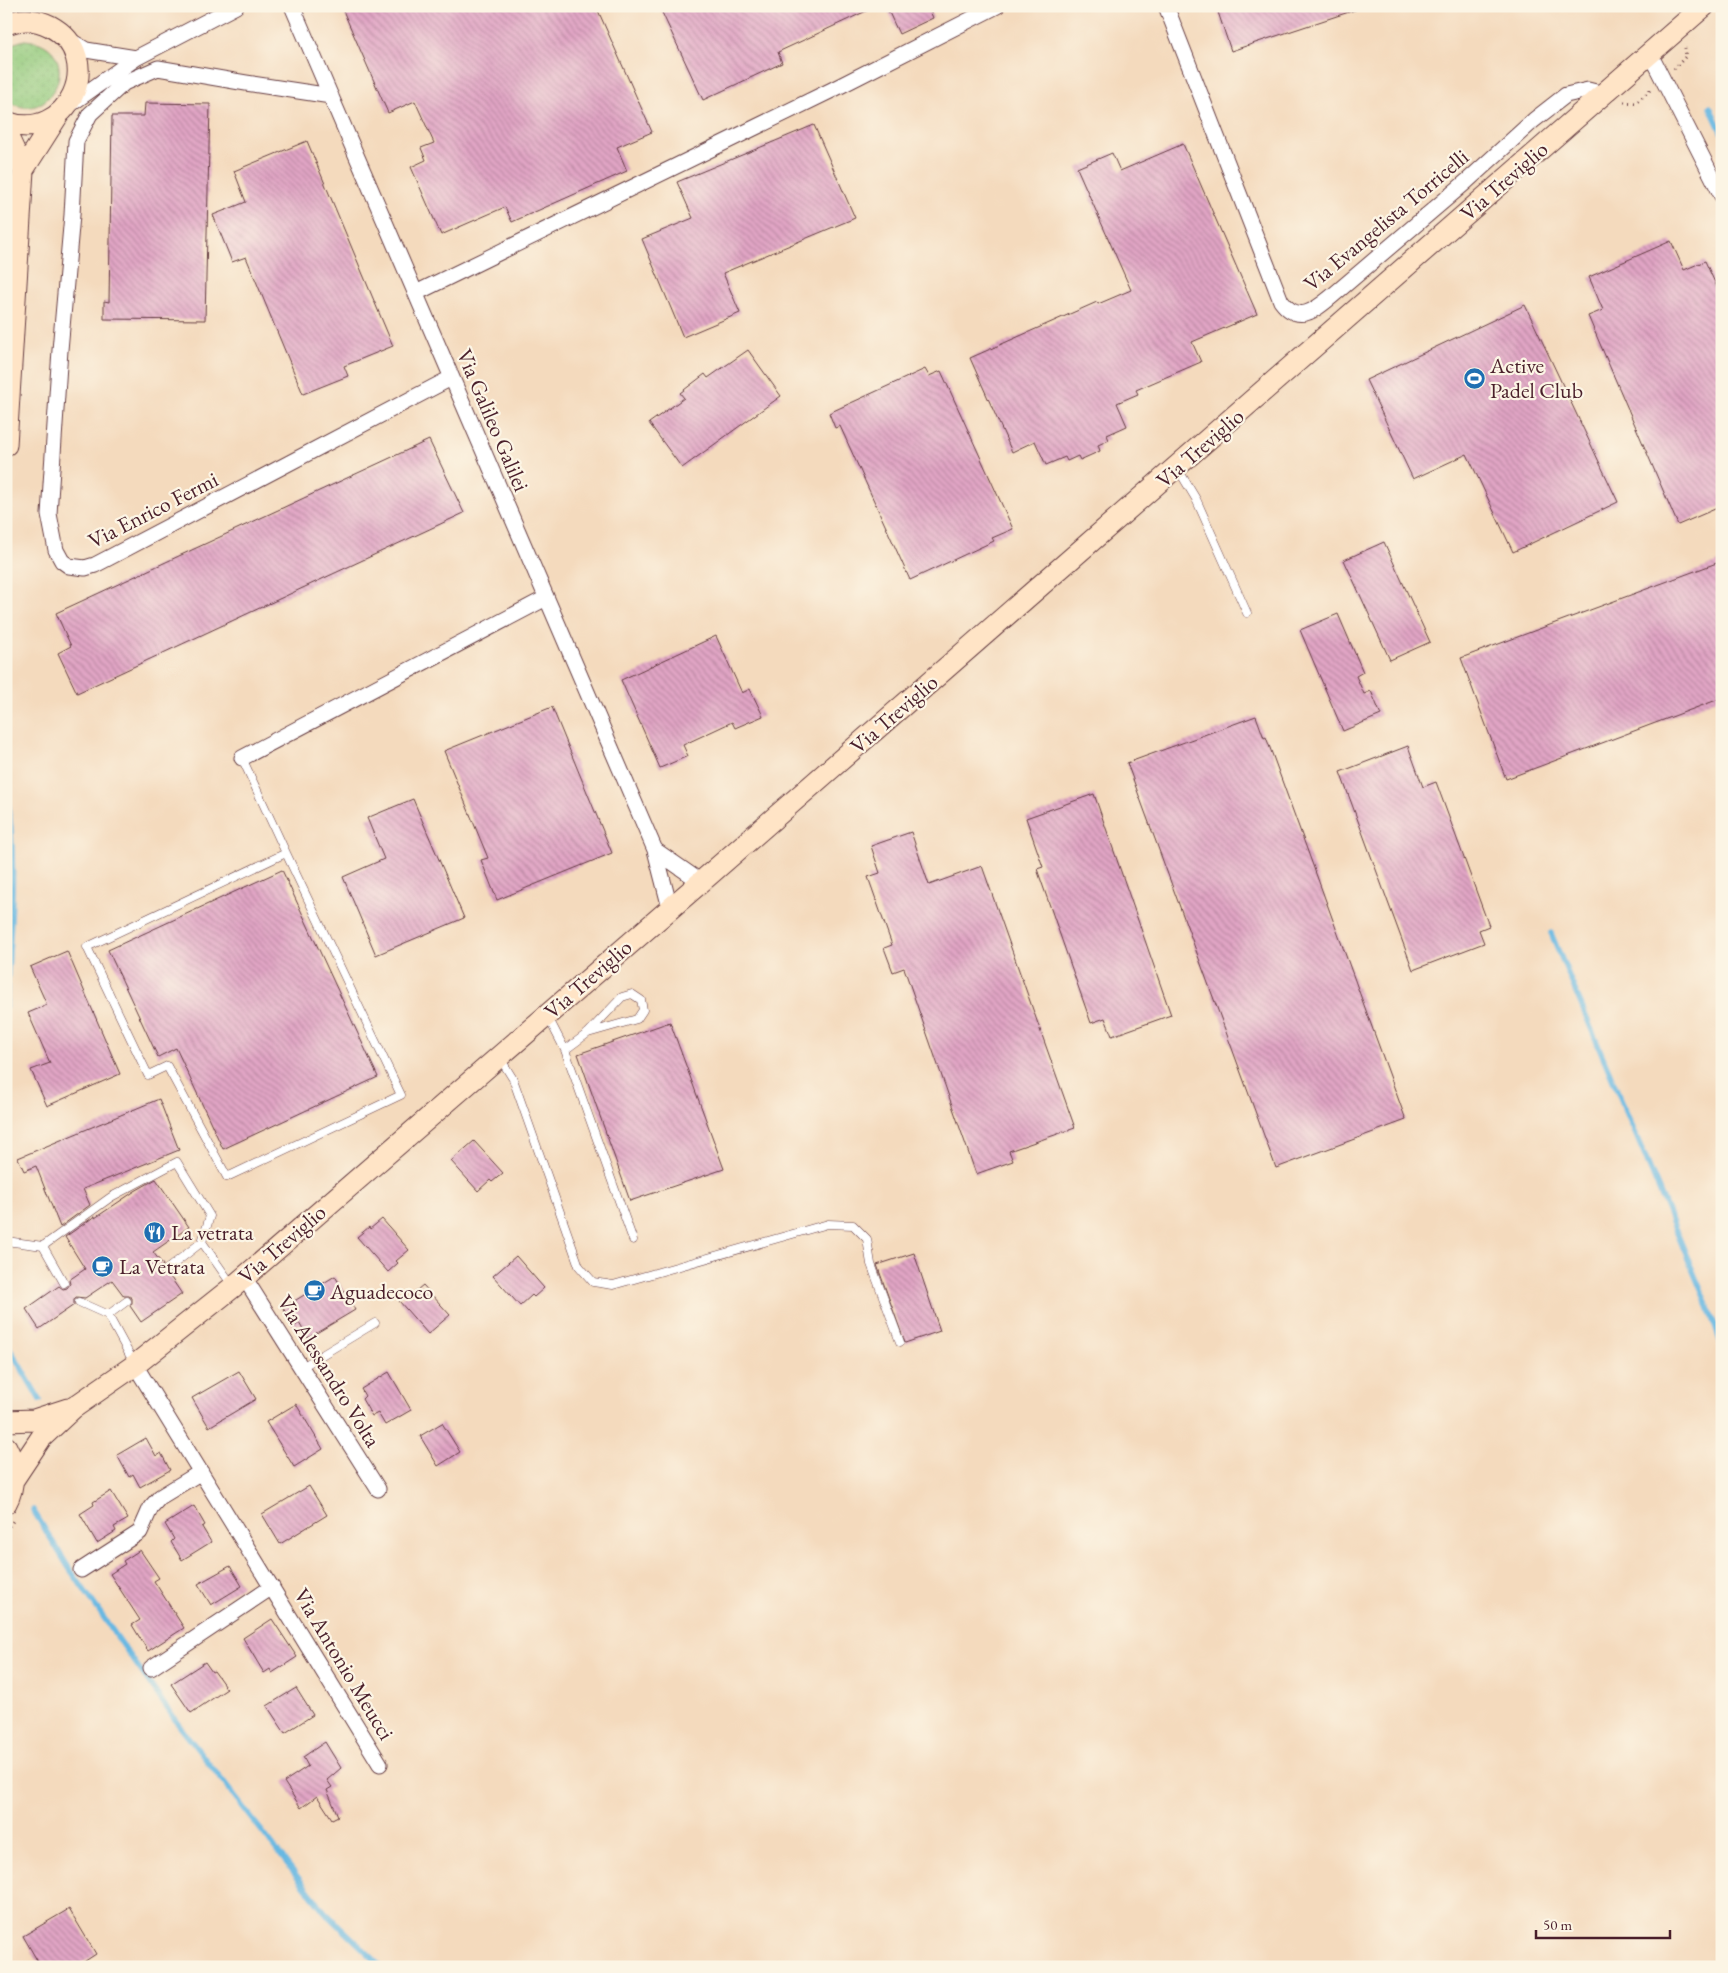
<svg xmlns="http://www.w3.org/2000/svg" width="1728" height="1973" font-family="'EB Garamond',serif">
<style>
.grass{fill:url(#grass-dots);stroke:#6e7454}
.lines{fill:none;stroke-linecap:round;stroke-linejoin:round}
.stream{stroke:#67b8e2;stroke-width:5.5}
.building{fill:url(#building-back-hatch)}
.lane-casing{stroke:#643b41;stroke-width:9}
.street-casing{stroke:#643b41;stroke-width:17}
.secondary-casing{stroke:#643b41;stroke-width:23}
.path{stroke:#643b41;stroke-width:3;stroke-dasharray:1 4;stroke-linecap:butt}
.lane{stroke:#fff;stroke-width:8}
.street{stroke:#fff;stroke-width:15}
.secondary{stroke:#ffe4c6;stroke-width:21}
.labels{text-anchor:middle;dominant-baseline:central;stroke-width:4.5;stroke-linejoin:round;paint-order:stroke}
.street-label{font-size:22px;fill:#4a1f2b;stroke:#fcf5e5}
.poi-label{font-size:22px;fill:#4a1f2b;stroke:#fcf5e5;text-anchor:start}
</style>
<defs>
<pattern id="grass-dots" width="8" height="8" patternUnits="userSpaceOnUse" patternTransform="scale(1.25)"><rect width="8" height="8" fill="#93ca7d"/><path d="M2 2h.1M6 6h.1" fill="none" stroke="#80ad6c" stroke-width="1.8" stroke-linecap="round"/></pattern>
<pattern id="building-back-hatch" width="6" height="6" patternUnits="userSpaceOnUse" patternTransform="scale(1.25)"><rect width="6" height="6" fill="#e1a5c5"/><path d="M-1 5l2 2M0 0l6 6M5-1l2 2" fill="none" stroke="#b886a0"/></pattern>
</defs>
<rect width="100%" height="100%" fill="#fcf5e5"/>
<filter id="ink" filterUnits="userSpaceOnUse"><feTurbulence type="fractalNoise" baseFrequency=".02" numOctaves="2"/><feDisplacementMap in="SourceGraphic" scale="10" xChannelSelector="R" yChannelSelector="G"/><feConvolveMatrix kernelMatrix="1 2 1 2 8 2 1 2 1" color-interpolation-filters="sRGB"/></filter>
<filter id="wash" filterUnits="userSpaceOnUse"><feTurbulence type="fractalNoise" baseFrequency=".0096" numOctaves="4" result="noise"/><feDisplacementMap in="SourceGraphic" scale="20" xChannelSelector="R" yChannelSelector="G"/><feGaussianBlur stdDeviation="1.12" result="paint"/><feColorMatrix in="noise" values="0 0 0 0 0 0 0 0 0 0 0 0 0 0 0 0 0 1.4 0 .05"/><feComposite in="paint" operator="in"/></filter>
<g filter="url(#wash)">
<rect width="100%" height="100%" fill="#f4dabd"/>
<path class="grass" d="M24,40C88,43 54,133 6,100V46Z"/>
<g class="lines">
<path class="stream" d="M1710,107L1722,133
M6,792C19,859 9,937 6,1006
M1551,933L1709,1309L1722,1346
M6,1342L40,1400
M33,1510L69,1568L178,1724L325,1912L382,1967"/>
</g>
<g id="blocks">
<path class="building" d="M341,6H596L652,132L617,147L627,171L512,222L505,207L441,235L411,167L426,160L421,148L434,143L415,101L388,113Z
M659,6H877L778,52L782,63L703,100Z
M886,6H928L933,18L899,34Z
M1216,6H1357L1358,9L1231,51Z
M145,103L210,104L205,320L104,319V301L109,302L112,116H144Z
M814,125L855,218L723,273L740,313L683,337L642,239L693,218L677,182Z
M307,141L393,346L344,366L348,376L303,394L246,257L232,262L213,215L246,202L234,171Z
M1183,144L1257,314L1192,342L1201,362L1136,390L1138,394L1117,403L1127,426L1107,435L1109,440L1098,445L1100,451L1080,460L1078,456L1067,461L1065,457L1046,465L1035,441L1012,452L970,358L1097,302L1098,304L1131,290L1077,168L1112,153L1120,171Z
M1671,241L1684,270L1705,261L1722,298V506L1678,525L1588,316L1603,310L1589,277Z
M1525,305L1618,502L1513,552L1467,454L1413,479L1366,380Z
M748,350L781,396L682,468L649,423L684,398L680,393L705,374L708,378Z
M925,369L929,376L941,371L1013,529L992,538L994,541L910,580L840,426L835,428L829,413Z
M429,440L464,513L77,693L58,653L71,646L56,613Z
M1384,542L1430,642L1390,660L1344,560Z
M1722,561V698L1506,779L1461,658Z
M1338,614L1363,672L1356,676L1364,694L1371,691L1381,715L1343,731L1300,630Z
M716,636L742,693L750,689L763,716L735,728L732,722L683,745L688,756L660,768L621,680Z
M552,707L612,853L497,900L481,860L488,858L444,751Z
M1256,716L1264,738L1266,737L1406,1120L1276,1168L1127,763Z
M1408,746L1423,787L1436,782L1489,926L1479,930L1484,943L1413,970L1340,772Z
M1094,794L1171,1015L1112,1036L1105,1018L1091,1023L1037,869L1043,867L1026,818Z
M413,799L464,918L376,955L343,877L384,859L367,818Z
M911,832L929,885L982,866L1075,1128L1009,1151L1013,1161L976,1174L904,968L893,972L884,948L892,945L868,877L880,873L871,846Z
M282,870L378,1077L223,1149L176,1048L158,1057L108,950Z
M67,951L120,1074L47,1106L31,1070L50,1063L28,1013L47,1005L30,967Z
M670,1022L724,1169L630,1201L578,1054Z
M159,1099L179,1150L83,1189L90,1205L60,1227L36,1166L24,1171L18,1158Z
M474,1141L503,1173L492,1182L490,1180L478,1191L451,1161Z
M156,1179L189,1227L153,1252L163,1265L161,1268V1273L164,1275H169L182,1294L141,1322L130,1306L132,1303V1298L129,1296H124L112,1280L85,1298L76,1297L74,1300V1305L39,1329L26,1309L59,1286L63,1289L67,1288L70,1284L69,1280L85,1269L65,1237L95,1216V1218L135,1191Z
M382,1219L409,1250L396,1261L398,1263L388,1272L357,1237L369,1227L370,1229Z
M914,1253L940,1331L905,1343L877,1265Z
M516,1256L544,1288L534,1297L532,1295L520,1306L493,1276Z
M335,1276L355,1310L308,1338L299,1323L294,1327L283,1308Z
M423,1285L450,1315L428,1334L399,1301L410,1291L412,1294Z
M239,1371L256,1399L209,1427L192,1398Z
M389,1372L411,1410L385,1425L378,1413L372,1416L362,1399L365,1396L361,1389Z
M296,1404L323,1449L294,1467L266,1422Z
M442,1423L460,1452L438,1466L420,1436Z
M146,1438L156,1456L161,1453L170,1470L140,1487L133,1474L129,1477L117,1455Z
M309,1486L327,1515L280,1544L262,1514Z
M111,1491L128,1519L114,1527L116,1531L97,1543L80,1514L94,1505L93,1502Z
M194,1506L205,1525L202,1527L211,1542L182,1560L171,1542L174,1539L165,1524Z
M140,1550L159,1578L154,1581L184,1628L148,1651L132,1625L140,1620L110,1574L125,1564L123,1561Z
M230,1566L242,1586L211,1605L198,1584Z
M272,1619L297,1657L272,1673L270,1669L264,1673L243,1638Z
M205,1662L212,1672L214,1671L227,1689L191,1713L171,1684Z
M296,1688L313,1715L285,1733L267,1706Z
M325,1742L341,1768L327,1780L332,1787L327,1790L338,1816L332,1819L317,1796L301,1808L284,1782L308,1766L303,1757Z
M69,1909L96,1954L76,1967H41L23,1936Z"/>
</g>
</g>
<g filter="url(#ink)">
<use href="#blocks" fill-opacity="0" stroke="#643b41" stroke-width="1"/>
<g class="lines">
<defs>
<path id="lane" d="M1178,469L1196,499L1247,613
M242,758L286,853L87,947L148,1075L167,1066L227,1177L401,1095L286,853
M548,1017L565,1050L633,1240
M565,1050L588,1033L637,1019L643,1010L641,1000L632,994L622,997L588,1033
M500,1058L513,1079L579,1266L593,1282L613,1285L828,1224L853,1225L867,1239L871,1264L900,1342
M6,1241L43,1246
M166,1270L202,1242L232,1285
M64,1283L43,1246L111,1197L177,1162L210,1216L202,1242
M127,1301L108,1315L134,1363
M79,1302L108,1315
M302,1367L375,1323"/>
<path id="street" d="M292,6L655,850L670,908
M1166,6L1281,301C1298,324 1314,311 1331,297L1467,181L1534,120L1566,95L1588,90L1604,94
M66,38L86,50L136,58
M1650,54L1722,196
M331,96L246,83L158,68L124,83L90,114L76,141L72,215L60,350L49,514L56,550L62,561L69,566L85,568L95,565L451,378
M68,106L136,58L236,6
M416,293L832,90L997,6
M242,758L546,598
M655,850L701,882
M244,1277L378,1489
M135,1365L380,1764
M81,1570L140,1532L151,1507L160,1497L201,1472
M151,1668L272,1587"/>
<path id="secondary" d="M6,24C21,18 37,19 50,26C108,57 68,145 6,122
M6,133L23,170
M6,445L23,170L58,115
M6,1421L34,1420L68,1409
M6,1447C15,1463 15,1487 6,1503
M13,1480L41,1438L73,1408L135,1365L233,1287L701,882L1704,6"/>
</defs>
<use href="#lane" class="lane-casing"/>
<use href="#street" class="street-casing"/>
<use href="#secondary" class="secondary-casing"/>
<path class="path" d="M1674,69L1686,56L1685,48
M1624,102L1636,103L1650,90
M6,1530L13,1521"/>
<use href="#lane" class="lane"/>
<use href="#street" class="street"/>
<use href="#secondary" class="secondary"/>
</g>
</g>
<defs>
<symbol id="stadium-disc" viewBox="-11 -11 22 22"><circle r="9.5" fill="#1f6fb2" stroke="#fcf5e5"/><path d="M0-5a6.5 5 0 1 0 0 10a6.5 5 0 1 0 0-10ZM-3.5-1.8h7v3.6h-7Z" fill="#fff"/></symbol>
<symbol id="restaurant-disc" viewBox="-11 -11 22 22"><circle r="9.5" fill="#1f6fb2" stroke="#fcf5e5"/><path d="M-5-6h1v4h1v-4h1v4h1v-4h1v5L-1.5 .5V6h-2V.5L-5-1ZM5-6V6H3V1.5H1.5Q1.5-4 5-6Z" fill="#fff"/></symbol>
<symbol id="cafe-disc" viewBox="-11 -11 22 22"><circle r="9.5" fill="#1f6fb2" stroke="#fcf5e5"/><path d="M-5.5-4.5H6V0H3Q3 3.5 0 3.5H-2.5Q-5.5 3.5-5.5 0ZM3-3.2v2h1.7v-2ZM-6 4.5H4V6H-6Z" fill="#fff"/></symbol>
</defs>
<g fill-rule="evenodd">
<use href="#stadium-disc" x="1462" y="366" width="25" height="25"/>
<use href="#restaurant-disc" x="142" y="1220" width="25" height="25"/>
<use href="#cafe-disc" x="90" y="1254" width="25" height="25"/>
<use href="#cafe-disc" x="302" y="1278" width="25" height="25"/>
</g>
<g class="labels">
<g class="street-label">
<text transform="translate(1504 181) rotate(-41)">Via Treviglio</text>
<text transform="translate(1386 220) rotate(-40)">Via Evangelista Torricelli</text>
<text transform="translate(493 420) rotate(67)">Via Galileo Galilei</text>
<text transform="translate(1200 448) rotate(-41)">Via Treviglio</text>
<text transform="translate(153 510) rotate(-27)">Via Enrico Fermi</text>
<text transform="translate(894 714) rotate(-41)">Via Treviglio</text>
<text transform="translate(588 979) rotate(-41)">Via Treviglio</text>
<text transform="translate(282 1244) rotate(-41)">Via Treviglio</text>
<text transform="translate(329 1371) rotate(58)">Via Alessandro Volta</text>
<text transform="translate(344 1664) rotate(59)">Via Antonio Meucci</text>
</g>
<g class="poi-label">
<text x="1490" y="365">Active<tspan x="1490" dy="25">Padel Club</tspan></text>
<text x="171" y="1232">La vetrata</text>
<text x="119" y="1266">La Vetrata</text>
<text x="330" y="1291">Aguadecoco</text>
</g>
</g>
<rect width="1728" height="1973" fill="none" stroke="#fcf5e5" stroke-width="25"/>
<path d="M1536 1930v8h134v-8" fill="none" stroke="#4a1f2b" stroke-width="2.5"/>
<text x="1543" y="1930" font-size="15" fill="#4a1f2b" stroke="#fcf5e5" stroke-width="4" paint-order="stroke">50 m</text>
</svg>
